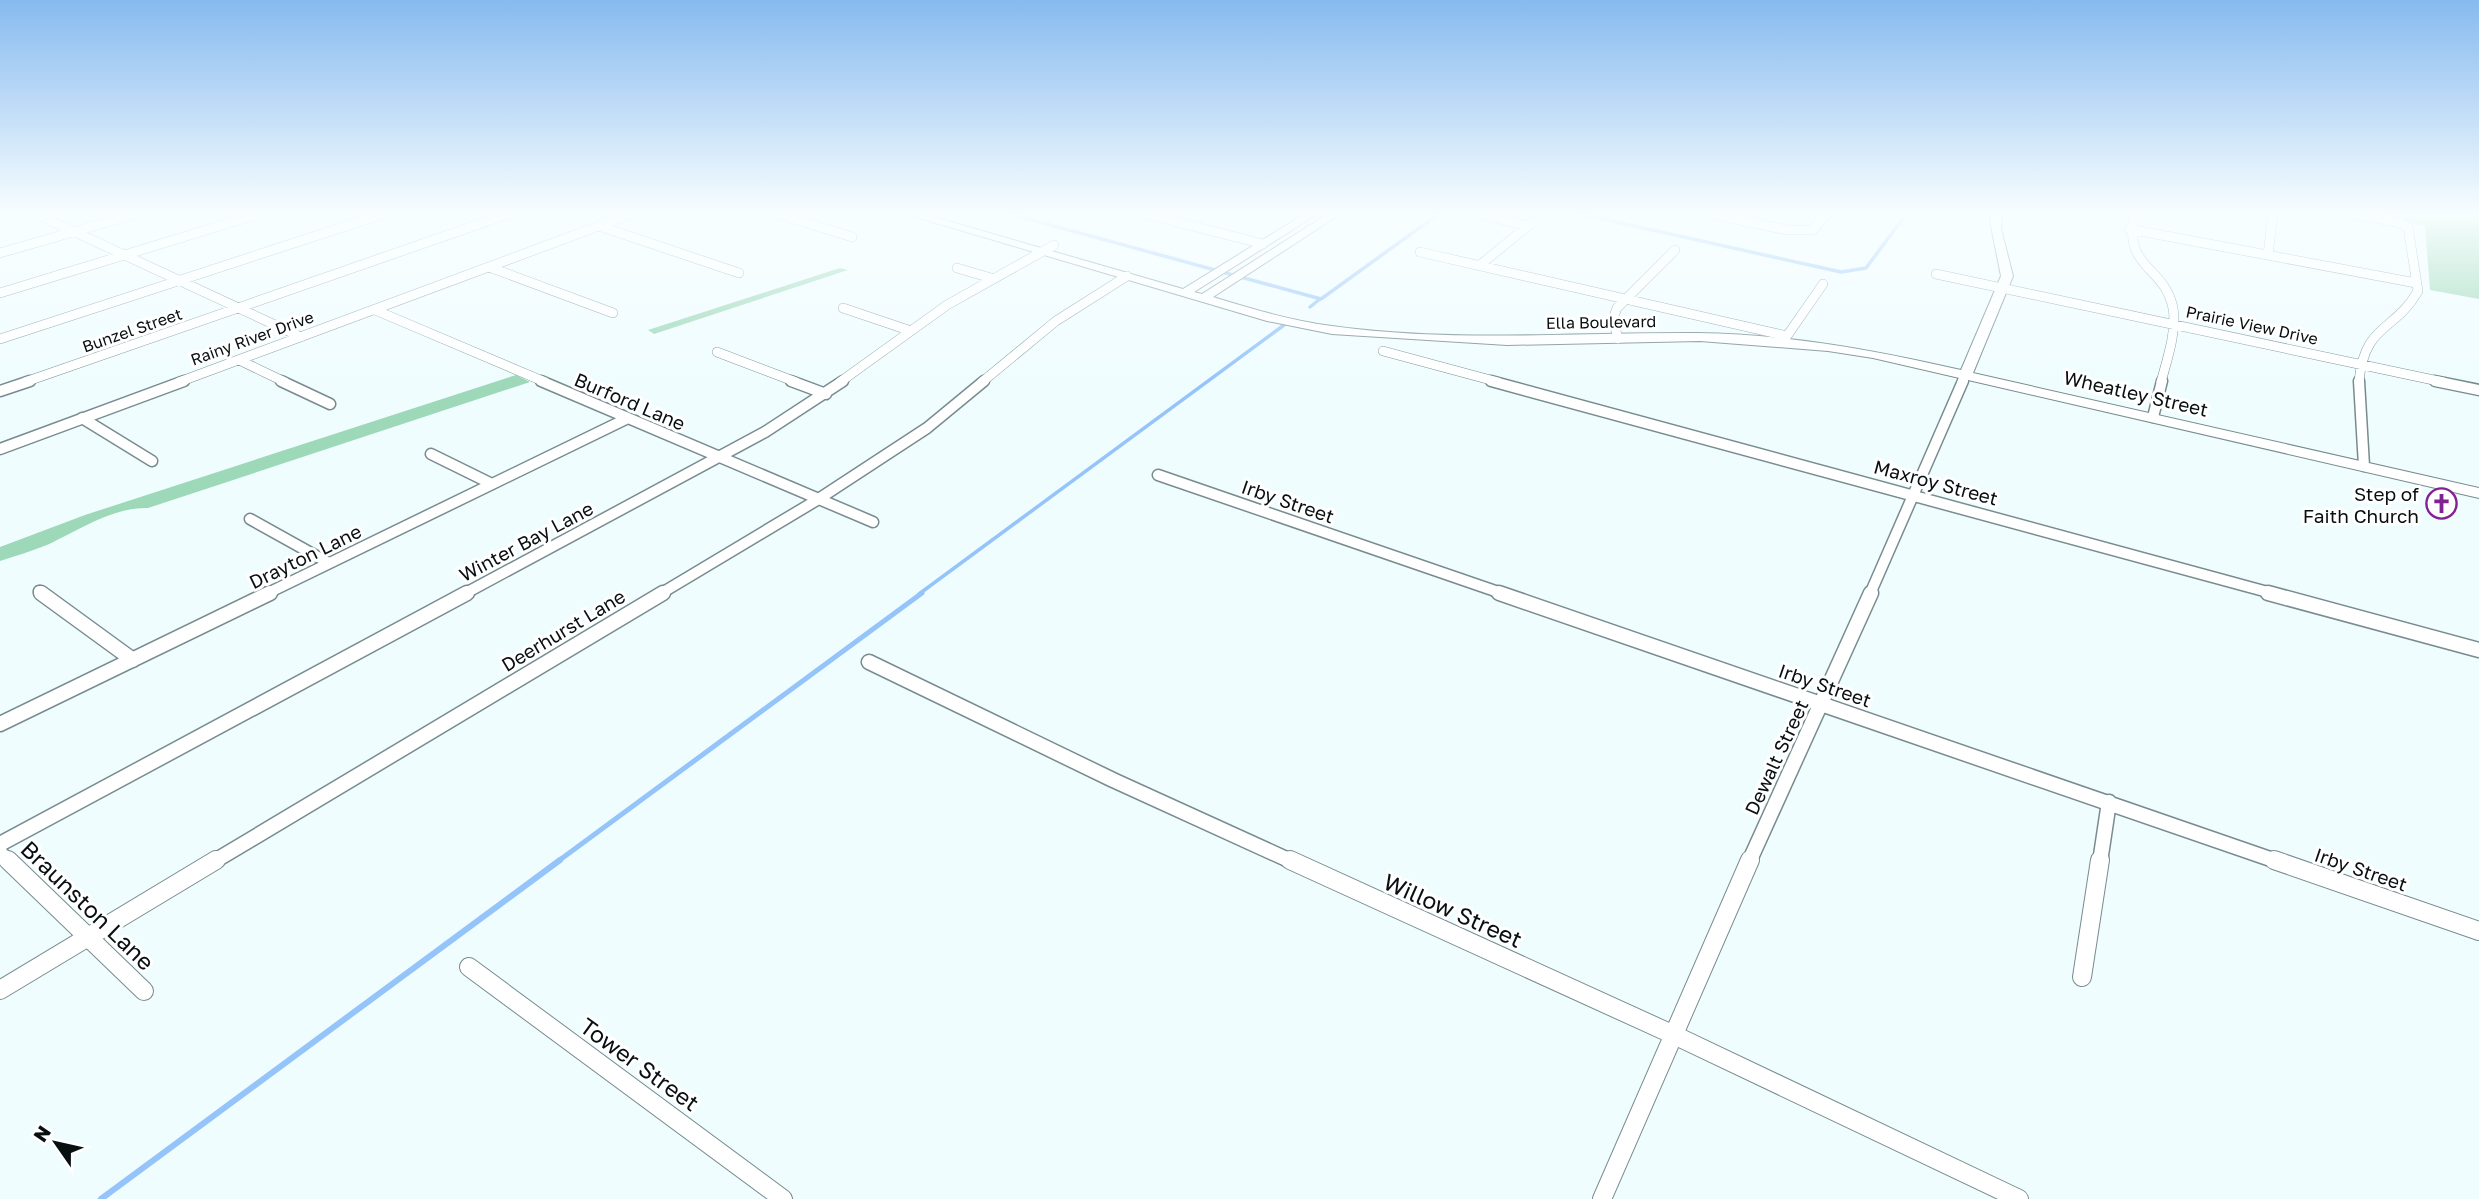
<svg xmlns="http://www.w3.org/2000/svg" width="2479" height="1199" font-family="'Golos Text',sans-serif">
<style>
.green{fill:#9dd8b8}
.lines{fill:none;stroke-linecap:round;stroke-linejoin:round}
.stream-far2{stroke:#95c4fa;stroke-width:3.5}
.stream-far1{stroke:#95c4fa;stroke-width:5}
.stream{stroke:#95c4fa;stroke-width:6}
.street-far3-casing{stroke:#788c8f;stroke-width:10}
.street-far2-casing{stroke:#788c8f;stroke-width:13}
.street-far1-casing{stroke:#788c8f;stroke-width:17}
.street-casing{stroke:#788c8f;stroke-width:20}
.secondary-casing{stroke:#788c8f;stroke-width:2}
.street-far3{stroke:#fff;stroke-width:9}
.street-far2{stroke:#fff;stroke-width:10}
.street-far1{stroke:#fff;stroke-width:14}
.street{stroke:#fff;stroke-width:18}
.secondary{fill:#fff;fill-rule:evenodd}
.labels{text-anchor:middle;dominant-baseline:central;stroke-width:6;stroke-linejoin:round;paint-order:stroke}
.far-street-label{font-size:16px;fill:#080f10;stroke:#fff}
.street-label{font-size:19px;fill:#080f10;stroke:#fff}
.poi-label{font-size:19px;fill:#080f10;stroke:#fff;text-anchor:end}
.near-street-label{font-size:23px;fill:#080f10;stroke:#fff}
</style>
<rect width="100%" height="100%" fill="#f0fdff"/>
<path class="green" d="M2352,213H2479V299L2430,290L2425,226Z
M840,268L848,270L654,334L648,330Z
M516,375L530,382L148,508C113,507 77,531 47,545C32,551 15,556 0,561V547L85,515Z"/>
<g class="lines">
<path class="stream-far2" d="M1007,213L1321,299L1440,213
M1576,213L1841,272L1866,268L1907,213
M1310,307L1320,299
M919,594L1284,325"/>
<path class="stream-far1" d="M557,862L922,593"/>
<path class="stream" d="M101,1199L560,860"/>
<defs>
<path id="street-far3" d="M34,213L301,337
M775,213L852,237
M1142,213L1263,244
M1475,213L1528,226
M1706,213L1787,230H1813L1827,213
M2135,213C2122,270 2164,264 2173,308C2177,331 2167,360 2161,382
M2348,213L2396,222L2408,227L2418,291C2395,332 2364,323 2359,382
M599,226L739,273
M2129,229L2416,283
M1420,252L1787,336L1823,284
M0,253L139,213
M2268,255L2273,213
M1480,265L1534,221
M489,267L613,313
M957,268L991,278
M1936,274L2443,382
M0,293L262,213
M843,308L911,331
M375,310L545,382
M0,339L386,213
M1618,339L1613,319L1617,308L1675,250
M1383,351L1498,382
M717,352L796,382
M239,360L285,382
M25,382L511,213
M179,382L634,213
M840,382L947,305L1054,245
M982,382L1056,321L1127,276
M1962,382L1966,374"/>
<path id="street-far2" d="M281,381L330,404
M541,381L873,522
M791,381L826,394
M1491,381L2275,594
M2359,381L2364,466
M2435,381L2479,390
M0,391L30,381
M2153,417L2162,381
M82,418L152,461
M0,449L184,381
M431,454L492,484
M1158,475L1504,594
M250,519L329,563
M39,591L44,594
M266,594L626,419
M464,594L765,432L843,381
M660,594L817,500L927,428L984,381
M1870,594L1963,381"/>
<path id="street-far1" d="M41,593L133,660
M1499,593L2279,862
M2268,593L2479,650
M869,662L1113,780L1293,862
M0,724L270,593
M0,844L467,593
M0,853L9,862
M213,862L663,593
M1749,862L1871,593
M2100,862L2109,802"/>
<path id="street" d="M8,860L144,991
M1290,860L1674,1035L2019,1199
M2274,860L2479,931
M469,967L783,1199
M2082,977L2100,860
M0,990L216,860
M1602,1199L1750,860"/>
<path id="secondary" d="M902,213H920L1183,289L1306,213H1319L1194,292L1202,294L1329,213H1342L1213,297C1252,309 1292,321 1332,326C1454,343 1576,332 1698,333C1787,334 1874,350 1961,370L2001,276L1990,221L1991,213H2002L2001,229L2013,276L1973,373L2479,488V498L1873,358L1828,351L1700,341L1507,345L1332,334L1267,321Z"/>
</defs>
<use href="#street-far3" class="street-far3-casing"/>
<use href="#street-far2" class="street-far2-casing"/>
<use href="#street-far1" class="street-far1-casing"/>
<use href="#street" class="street-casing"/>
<use href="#secondary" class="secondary-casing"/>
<use href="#street-far3" class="street-far3"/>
<use href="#street-far2" class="street-far2"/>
<use href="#street-far1" class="street-far1"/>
<use href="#street" class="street"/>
<use href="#secondary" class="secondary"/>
</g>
<linearGradient id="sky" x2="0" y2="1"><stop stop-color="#87baef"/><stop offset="0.56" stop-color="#f8feff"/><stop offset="1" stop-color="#f8feff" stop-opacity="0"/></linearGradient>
<rect width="2479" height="381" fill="url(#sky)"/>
<defs>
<symbol id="church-ring" viewBox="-11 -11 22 22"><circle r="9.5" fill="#fff" stroke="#802390" stroke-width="1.5"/><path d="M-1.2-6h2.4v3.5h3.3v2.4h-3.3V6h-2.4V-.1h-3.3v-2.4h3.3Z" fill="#802390"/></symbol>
</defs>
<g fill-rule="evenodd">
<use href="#church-ring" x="2424" y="486" width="35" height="35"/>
</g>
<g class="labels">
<g class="far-street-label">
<text transform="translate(1601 322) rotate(-1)">Ella Boulevard</text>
<text transform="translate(2252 325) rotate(12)">Prairie View Drive</text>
<text transform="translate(132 330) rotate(-19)">Bunzel Street</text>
<text transform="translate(252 338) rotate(-20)">Rainy River Drive</text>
</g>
<g class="street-label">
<text transform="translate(2136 393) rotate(13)">Wheatley Street</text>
<text transform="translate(630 401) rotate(23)">Burford Lane</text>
<text transform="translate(1936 482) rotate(15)">Maxroy Street</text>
<text transform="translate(1288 501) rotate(19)">Irby Street</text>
<text transform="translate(526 541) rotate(-28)">Winter Bay Lane</text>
<text transform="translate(305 556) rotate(-26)">Drayton Lane</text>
<text transform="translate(563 630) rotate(-31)">Deerhurst Lane</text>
<text transform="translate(1825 685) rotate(19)">Irby Street</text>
<text transform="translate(1776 757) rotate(-65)">Dewalt Street</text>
<text transform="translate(2361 869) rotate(19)">Irby Street</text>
</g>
<g class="poi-label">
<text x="2419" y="493">Step of<tspan x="2419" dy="22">Faith Church</tspan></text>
</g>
<g class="near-street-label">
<text transform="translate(88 905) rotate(44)">Braunston Lane</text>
<text transform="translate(1453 910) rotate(24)">Willow Street</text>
<text transform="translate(640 1064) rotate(36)">Tower Street</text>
</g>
</g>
<g transform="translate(56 1143) rotate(304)" stroke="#ffffff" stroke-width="5" paint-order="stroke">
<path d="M0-5L12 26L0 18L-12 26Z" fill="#080f10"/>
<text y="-10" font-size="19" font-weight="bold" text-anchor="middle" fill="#080f10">N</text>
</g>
</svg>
